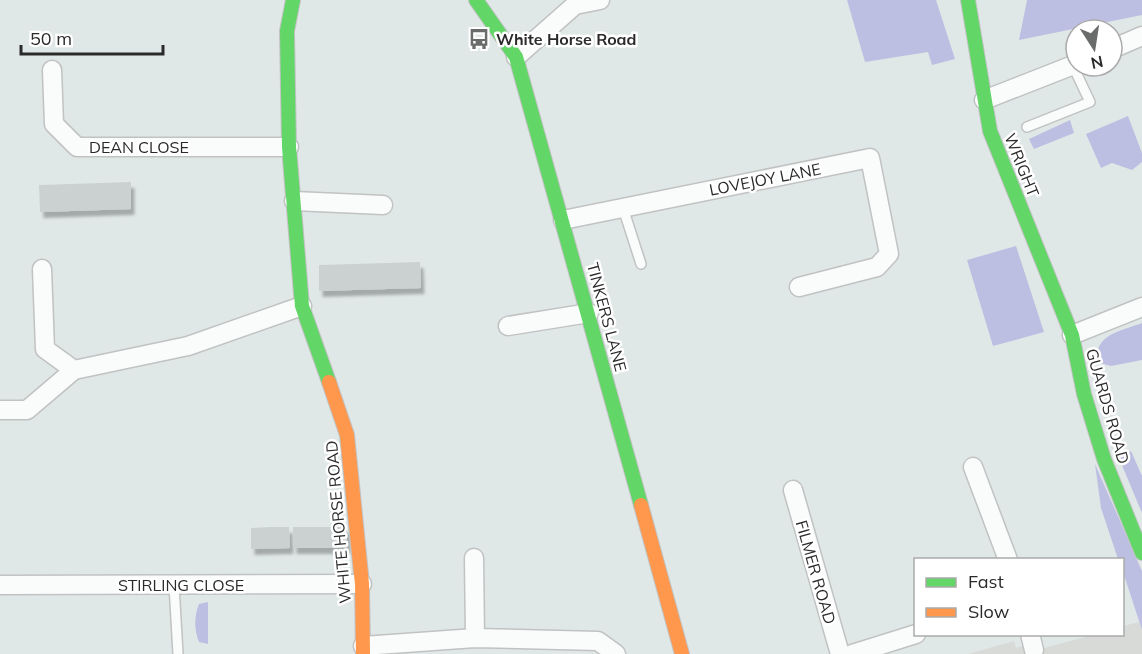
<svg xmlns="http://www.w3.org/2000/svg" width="1142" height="654" font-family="Mulish,sans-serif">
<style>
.industrial{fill:#d7dad7}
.green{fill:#bdbfe2}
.building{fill:#cbd1d1;filter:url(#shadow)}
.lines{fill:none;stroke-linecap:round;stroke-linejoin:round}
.lane-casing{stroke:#c1c2c2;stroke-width:12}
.street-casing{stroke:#c1c2c2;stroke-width:21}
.fast-casing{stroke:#c1c2c2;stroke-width:16}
.slow-casing{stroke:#c1c2c2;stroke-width:16}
.lane{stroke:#fafcfb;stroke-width:9}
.street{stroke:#fafcfb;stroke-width:18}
.fast{stroke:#63d668;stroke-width:14}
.slow{stroke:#ff974d;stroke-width:14}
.labels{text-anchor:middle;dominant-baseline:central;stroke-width:5;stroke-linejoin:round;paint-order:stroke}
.poi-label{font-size:16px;font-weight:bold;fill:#2a2a2a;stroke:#fff;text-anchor:start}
.street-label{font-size:16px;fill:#2a2a2a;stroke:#fff}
</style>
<defs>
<filter id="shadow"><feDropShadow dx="3.5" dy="6" stdDeviation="1.5" flood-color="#0004"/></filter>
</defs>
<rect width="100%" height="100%" fill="#e0e8e7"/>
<path class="industrial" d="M1139,622L1142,630V654H968L1014,641L1016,648L1041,640L1044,648L1093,635L1122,634L1123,626Z"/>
<path class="green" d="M847,0H936L955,59L932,65L928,52L865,62Z
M1027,0H1142V15L1019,40Z
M1128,116L1142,153V162L1132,170L1112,163L1101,168L1086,134Z
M1070,120L1074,133L1034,149L1029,139Z
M1016,246L1044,332L993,346L967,260Z
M1142,323V360L1111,366L1100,363C1089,336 1123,330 1142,323Z
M1131,451L1142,476V513L1119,458Z
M1095,464L1142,571V630L1123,572L1122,560L1118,559L1101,508Z
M208,602V644L199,642C194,630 194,616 199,604Z"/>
<path class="building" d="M131,182V209L40,212L39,185Z
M420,262L421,288L319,291V265Z
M270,527H289L290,548L251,549V528Z
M293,527H347V548H293Z"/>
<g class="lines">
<defs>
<path id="lane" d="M1027,127L1090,102L1073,66
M623,208L641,264
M174,585L178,654"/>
<path id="street" d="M1112,49L1142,36
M516,57L575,5L600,0
M52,70L54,124L77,147H289
M984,100L1076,64
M294,201L383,205
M563,220L870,158L889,254L877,267L799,287
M42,269L45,349L74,370L188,346L302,306
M508,326L589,313
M1072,335L1142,307
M0,410H27L74,370
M973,467L1008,560
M793,490L840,654
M474,558L475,638
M0,585L362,584
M1030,634L1034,650
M363,646L475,638L598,641L616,654
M852,654L916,634"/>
<path id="fast" d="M293,0L287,31L289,147L302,306L329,382
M476,0L516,57L641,505
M968,0L990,131L1072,335L1084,394L1104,459L1142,553"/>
<path id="slow" d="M329,382L347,435L362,584L363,654
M641,505L682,654"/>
</defs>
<use href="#lane" class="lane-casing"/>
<use href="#street" class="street-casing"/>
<use href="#fast" class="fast-casing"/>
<use href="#slow" class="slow-casing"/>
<use href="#lane" class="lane"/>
<use href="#street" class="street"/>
<use href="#fast" class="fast"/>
<use href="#slow" class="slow"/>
</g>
<defs>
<symbol id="bus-bare" viewBox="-9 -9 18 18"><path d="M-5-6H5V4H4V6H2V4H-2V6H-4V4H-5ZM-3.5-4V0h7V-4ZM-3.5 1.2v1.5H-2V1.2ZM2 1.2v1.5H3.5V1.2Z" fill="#6a6c6c" stroke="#fff" stroke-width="2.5" paint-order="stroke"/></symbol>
</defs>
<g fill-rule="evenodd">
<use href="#bus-bare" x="464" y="24" width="30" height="30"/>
</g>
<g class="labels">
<g class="poi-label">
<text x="496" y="39">White Horse Road</text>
</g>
<g class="street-label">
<text x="139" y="147">DEAN CLOSE</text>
<text transform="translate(1022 165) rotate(68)">WRIGHT</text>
<text transform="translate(765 179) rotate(-11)">LOVEJOY LANE</text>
<text transform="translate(607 317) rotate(75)">TINKERS LANE</text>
<text transform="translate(1108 406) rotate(74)">GUARDS ROAD</text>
<text transform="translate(338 522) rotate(-95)">WHITE HORSE ROAD</text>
<text transform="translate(816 572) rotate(74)">FILMER ROAD</text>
<text x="181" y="585">STIRLING CLOSE</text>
</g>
</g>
<rect x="914" y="558" width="210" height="78" fill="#ffffff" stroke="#aaaaaa" stroke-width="1.5"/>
<rect x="926" y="578" width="30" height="9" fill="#63d668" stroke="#aaaaaa" stroke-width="1.5"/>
<text x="968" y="588" font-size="18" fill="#2a2a2a">Fast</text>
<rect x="926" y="608" width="30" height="9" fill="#ff974d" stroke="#aaaaaa" stroke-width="1.5"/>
<text x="968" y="618" font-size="18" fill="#2a2a2a">Slow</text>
<g transform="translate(1094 48) rotate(168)"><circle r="28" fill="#ffffff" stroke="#aaaaaa" stroke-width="1.5"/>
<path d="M0-4.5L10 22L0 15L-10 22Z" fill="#6a6c6c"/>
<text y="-9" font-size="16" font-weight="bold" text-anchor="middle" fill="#2a2a2a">N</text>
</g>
<path d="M21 45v9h142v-9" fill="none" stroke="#2a2a2a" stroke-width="3"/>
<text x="30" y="45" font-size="18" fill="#2a2a2a" stroke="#ffffff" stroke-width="4.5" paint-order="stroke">50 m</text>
</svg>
